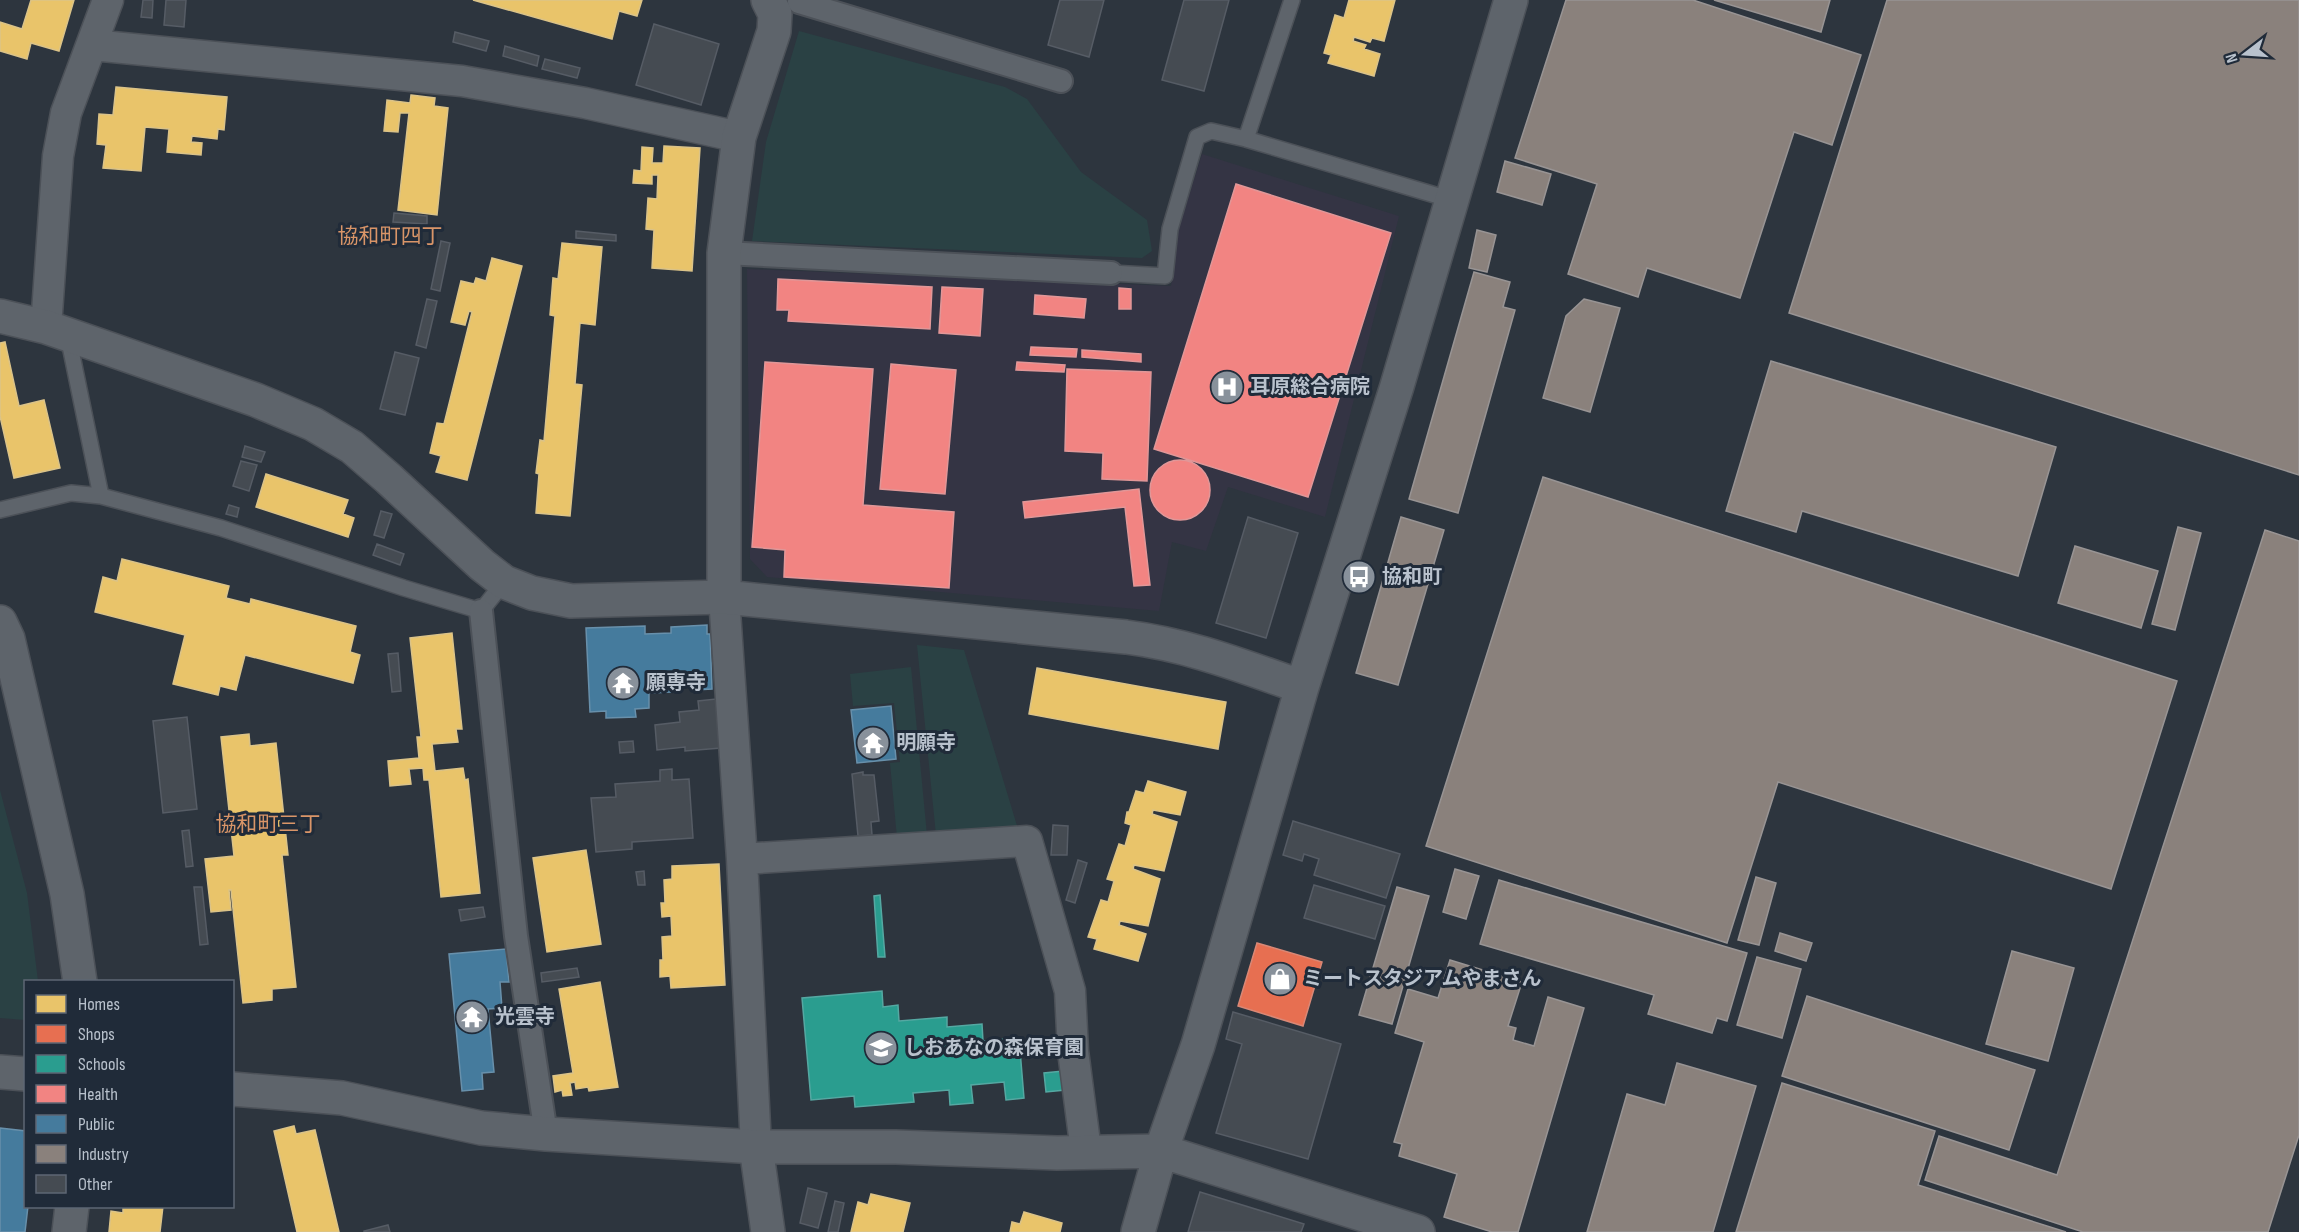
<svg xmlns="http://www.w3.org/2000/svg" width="2299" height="1232" font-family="'Sofia Sans Condensed','Noto Sans JP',sans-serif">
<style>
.medical{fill:#343444}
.green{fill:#2a4144}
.homes{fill:#e9c46a;stroke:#dbc388;stroke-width:1.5}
.shops{fill:#e76f51;stroke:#d98876;stroke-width:1.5}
.schools{fill:#2a9d8f;stroke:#55a8a2;stroke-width:1.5}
.health{fill:#f28482;stroke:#e19798;stroke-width:1.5}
.public{fill:#457b9d;stroke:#6890ab;stroke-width:1.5}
.industry{fill:#8a817c;stroke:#989494;stroke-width:1.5}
.building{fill:#454b52;stroke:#565c65;stroke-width:1.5}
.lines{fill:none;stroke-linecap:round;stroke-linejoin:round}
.service-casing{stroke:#4c5158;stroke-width:18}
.pedestrian-casing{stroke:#4c5158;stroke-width:26}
.minor-casing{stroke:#4c5158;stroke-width:33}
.tertiary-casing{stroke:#4c5158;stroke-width:36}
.service{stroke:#5e646b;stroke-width:15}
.pedestrian{stroke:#5e646b;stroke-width:22}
.minor{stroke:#5e646b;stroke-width:30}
.tertiary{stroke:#5e646b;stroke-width:33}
.labels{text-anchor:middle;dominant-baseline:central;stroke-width:6;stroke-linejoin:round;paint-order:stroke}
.poi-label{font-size:20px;font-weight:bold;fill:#b9c2cd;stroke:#202b39;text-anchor:start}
.neighbourhood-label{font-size:21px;fill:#d99568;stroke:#202b39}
</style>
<rect width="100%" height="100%" fill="#2d353e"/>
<path class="medical" d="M1202,154L1399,216L1325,517L1228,487L1206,551L1172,542L1159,611L767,577L750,559L747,269L1171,286L1178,231Z"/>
<path class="green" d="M799,31L1005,87L1027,99L1081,172L1147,220L1152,251L1142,258L752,241L766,142Z
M917,645L964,650L1018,829L936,835Z
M911,667L927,835L897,838L890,763L900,762L894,703L853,706L850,674Z
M0,790L27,893L38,981L26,982L25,1020L0,1018Z"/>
<path class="homes" d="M31,0H74L59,51L31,43L27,59L0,51V22L22,29Z
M473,0H642L637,16L619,11L612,39Z
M1349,0H1395L1384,41L1372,38L1370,42L1354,37L1353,41L1366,45L1364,49L1380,54L1374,76L1328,63L1331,55L1324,53L1335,15L1344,18Z
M116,87L227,97L224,130L218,129L217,139L192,136L191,142L202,143L201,155L167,152L169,129L145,127L141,171L103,168L106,145L97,144L99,114L113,115Z
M411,95L435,98L434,106L448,108L437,215L398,210L409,113H400L398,132L384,131L387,100L410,103Z
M664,146L700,148L692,271L652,268L654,230L646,229L648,198L657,199L658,175H652V184L633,183L634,170L641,171L642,147L653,148L652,163H663Z
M562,243L602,247L595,325L580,323L575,384L582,385L570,516L536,513L539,474L536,473L540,440L544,441L555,316L550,315L553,278L558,279Z
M492,258L522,266L467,480L436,472L441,456L430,453L437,423L444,424L472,312L469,311L465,325L451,322L461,281L474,284L476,278L486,281Z
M5,342L19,406L44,400L60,468L14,478L0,416V343Z
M266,474L348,500L343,514L354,518L348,537L256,507Z
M122,559L229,586L226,598L250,604L251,599L356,626L350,652L360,655L353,683L245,655L236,690L220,686L218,695L173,684L185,635L95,612L103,577L117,581Z
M452,633L462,729H456L458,742L432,744L435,771L463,768L465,780L468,779L480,893L441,897L429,780H424L423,768L409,769L411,784L390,786L388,761L419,758L417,737H421L410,638Z
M1037,668L1226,702L1218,749L1029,714Z
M249,734L250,746L276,743L288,855H282L296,987L272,989V1000L243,1003L231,890H229L231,910L211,912L205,859L234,856L221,737Z
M1148,781L1186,792L1180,815L1153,810L1152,814L1177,822L1164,871L1134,865L1133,869L1160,879L1148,926L1120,921L1119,925L1146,934L1138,961L1094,949L1097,939L1088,937L1101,900L1108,902L1114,881L1107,879L1119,844L1125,846L1131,825L1125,823L1127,812H1129L1136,791L1144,793Z
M586,850L601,944L547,952L533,858Z
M719,864L725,985L671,988L670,976L660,977V960H663L662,937L672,936L671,916L662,917L661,903H665L664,880L672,879V866Z
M600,982L618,1087L589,1091L588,1087L576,1089L575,1082L570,1083L572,1095L563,1096L562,1090L555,1092L553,1076L573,1073L559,989Z
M294,1126L296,1134L315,1130L339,1232H297L274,1131Z
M871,1194L910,1203L903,1232H851L858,1202L868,1205Z
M123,1206H163L160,1232H109L111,1211L123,1213Z
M1024,1212L1062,1223L1060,1232H1010L1012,1222L1020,1224Z"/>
<path class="shops" d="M1257,943L1322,962L1303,1026L1238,1006Z"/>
<path class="schools" d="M880,895L885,957H878L874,896Z
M882,991L883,1007L898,1005L899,1021L947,1017V1027L982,1024L983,1041L1019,1038L1024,1098L1006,1100L1004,1082L971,1085L973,1103L950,1105L949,1090L913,1093L914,1102L855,1107L854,1096L811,1100L802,998Z
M1063,1071L1065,1090L1046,1092L1044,1073Z"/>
<path class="health" d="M1236,184L1391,233L1308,497L1154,449Z
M778,279L932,287L930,329L788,321L789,310H777Z
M942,287L983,289L980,336L939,333Z
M1119,288L1131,289V309H1119Z
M1035,295L1086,299L1084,318L1034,314Z
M1031,347L1077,349L1076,357L1030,355Z
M1082,350L1141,354V362L1082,357Z
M765,362L873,369L863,505L954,512L949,588L784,577L785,550L752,547Z
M1017,362L1065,365L1064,372L1016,370Z
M891,364L956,370L945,494L880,489Z
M1067,369L1151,372L1147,481L1102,479L1103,453L1065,451Z
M1150 490a30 30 0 1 1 60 0a30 30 0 1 1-60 0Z
M1139,489L1150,585L1134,586L1125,507L1025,518L1023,502Z"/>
<path class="public" d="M707,625V634H710L712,689L694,690V683L671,684V692L649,693V708L635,709L636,717L606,718V711L590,712L586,628L645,626V634L671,633V627Z
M891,706L896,759L857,763L851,710Z
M506,949L509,982H500L502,1008L488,1009L494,1072L482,1073L483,1089L462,1091L449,954Z
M0,1128L26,1131V1206H28L25,1232H0Z"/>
<path class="industry" d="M1566,0H1693L1861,55L1832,145L1794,132L1740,298L1647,268L1638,297L1568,274L1597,184L1515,158Z
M1714,0H1830L1821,32Z
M1887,0H2299V475L1789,313Z
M1505,161L1551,174L1542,205L1497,192Z
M1477,230L1496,235L1487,272L1469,268Z
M1474,272L1510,282L1503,307L1515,310L1458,513L1409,499Z
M1584,299L1620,308L1590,412L1543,398L1566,316Z
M1771,361L2056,447L2018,576L1802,511L1796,532L1726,511Z
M1543,477L2177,681L2111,889L1778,782L1727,943L1426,846Z
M1401,517L1444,530L1398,685L1356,673Z
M2178,527L2201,533L2175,630L2152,624Z
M2265,530L2299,541V1135L2268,1232H2083L1925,1180L1939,1136L2057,1175Z
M2075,546L2158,571L2141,628L2058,603Z
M1455,869L1479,876L1466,919L1443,912Z
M1756,877L1776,883L1759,945L1738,940Z
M1499,880L1747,953L1727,1021L1717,1018L1712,1033L1648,1014L1654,995L1480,944Z
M1397,887L1429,896L1392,1024L1359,1015Z
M1780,933L1812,943L1806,961L1775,951Z
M2012,951L2074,968L2048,1061L1986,1044Z
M1757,957L1801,969L1782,1038L1737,1025Z
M1450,960L1522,982L1508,1026L1516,1028L1513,1040L1534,1046L1548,997L1584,1008L1518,1232H1492L1444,1217L1457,1174L1399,1156L1402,1144L1394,1142L1424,1042L1395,1033L1408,989L1438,998Z
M1807,996L2035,1070L2009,1150L1782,1076Z
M1677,1063L1756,1086L1713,1232H1587L1627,1094L1665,1105Z
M1782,1083L1935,1131L1918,1185L2066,1232H1736Z"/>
<path class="building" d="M143,0H153L152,18L141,17Z
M166,0H186L184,27L164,25Z
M1060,0H1104L1089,57L1048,45Z
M1184,0H1229L1204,91L1162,80Z
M654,24L719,44L701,105L636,85Z
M455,32L489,41L486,51L453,42Z
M505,46L539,56L537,66L503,56Z
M545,59L580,68L577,78L542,69Z
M394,213L427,216V224L393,222Z
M576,231L616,235V241L576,238Z
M441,241L450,243L440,291L431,289Z
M427,299L437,301L426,348L416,345Z
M395,352L419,358L405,415L380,409Z
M245,446L265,452L261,462L242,457Z
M241,461L257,465L249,491L233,486Z
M229,505L239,508L237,517L226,514Z
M381,511L392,514L384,538L374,535Z
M1248,517L1298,533L1266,638L1216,623Z
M377,544L404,554L400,565L373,555Z
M398,653L401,691L392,692L388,654Z
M716,699L721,748L685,751V747L657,750L655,725L680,722L679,712L699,710L698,701Z
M187,717L197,809L163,813L153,721Z
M633,741L634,752L620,753L619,742Z
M672,769V780L689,779L693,838L632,842V849L596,852L591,798L616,797L615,784L660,781V770Z
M863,772V775H874L879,821L871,822L872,835L858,836L852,774Z
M1293,821L1400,854L1386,898L1314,875L1319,859L1304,854L1302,861L1283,855Z
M1053,825L1068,826L1067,855H1051Z
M189,830L193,866L186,867L182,831Z
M1078,860L1087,863L1075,903L1066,900Z
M644,871L645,885H638L636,872Z
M1314,885L1385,906L1375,939L1304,918Z
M194,887H202L208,944L200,945Z
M483,907L485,917L461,921L459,910Z
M577,968L579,977L542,982L541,973Z
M1233,1012L1341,1044L1308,1159L1216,1133L1242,1044L1226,1039Z
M808,1188L827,1193L818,1228L800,1223Z
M1200,1192L1304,1224L1301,1232H1188Z
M835,1201L844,1203L838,1232H828Z
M388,1225L390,1232H364V1231Z"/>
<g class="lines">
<defs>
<path id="service" d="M1292,0L1246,139L1452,200
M1111,273L1165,276L1170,229L1197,137L1211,131L1246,139
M68,336L101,496
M0,510L71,493L101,496L221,528L404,588L481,611L504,582"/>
<path id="pedestrian" d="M799,2L1061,81
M724,253L1111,273
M481,611L516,936L546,1134"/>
<path id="minor" d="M92,45L462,81L585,103L739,137
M46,327L58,156L66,113L108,0
M724,597L742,859L756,1147
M742,859L1027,841L1070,991L1073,1051L1086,1151"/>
<path id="tertiary" d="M0,316L46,327L256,400L313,424L352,447L389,479L482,565L504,582L532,593L571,601L724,597L1126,637C1189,645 1242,666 1302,687
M724,597V253L739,137L774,31L775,14L768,0
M0,622L8,639L67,894L80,982
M0,1072L26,1074
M232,1089L342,1098L481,1128L546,1134L756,1147H896L1057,1153L1161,1151L1418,1232
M756,1147L768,1232
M69,1232L72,1206
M1138,1232L1161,1151L1198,1045L1302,687L1397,386L1511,0"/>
</defs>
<use href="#service" class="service-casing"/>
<use href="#pedestrian" class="pedestrian-casing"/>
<use href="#minor" class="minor-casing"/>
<use href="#tertiary" class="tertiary-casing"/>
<use href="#service" class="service"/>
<use href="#pedestrian" class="pedestrian"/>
<use href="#minor" class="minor"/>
<use href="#tertiary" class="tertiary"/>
</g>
<defs>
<symbol id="hospital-disc" viewBox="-11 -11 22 22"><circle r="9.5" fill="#88919b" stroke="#202b39"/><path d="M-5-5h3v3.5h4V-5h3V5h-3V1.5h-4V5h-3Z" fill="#fff"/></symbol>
<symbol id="bus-disc" viewBox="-11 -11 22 22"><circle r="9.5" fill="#88919b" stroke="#202b39"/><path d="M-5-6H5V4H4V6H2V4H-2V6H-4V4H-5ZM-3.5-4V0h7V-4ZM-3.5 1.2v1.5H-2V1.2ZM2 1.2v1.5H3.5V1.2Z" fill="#fff"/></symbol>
<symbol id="temple-disc" viewBox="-11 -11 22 22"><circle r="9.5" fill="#88919b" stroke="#202b39"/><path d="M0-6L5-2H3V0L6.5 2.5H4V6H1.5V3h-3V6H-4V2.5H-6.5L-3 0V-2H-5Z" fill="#fff"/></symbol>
<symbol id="shop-disc" viewBox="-11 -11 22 22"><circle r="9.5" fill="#88919b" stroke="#202b39"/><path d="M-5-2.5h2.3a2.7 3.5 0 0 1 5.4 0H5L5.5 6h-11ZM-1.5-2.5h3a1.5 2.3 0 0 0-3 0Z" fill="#fff"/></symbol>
<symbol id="school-disc" viewBox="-11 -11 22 22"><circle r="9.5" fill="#88919b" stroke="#202b39"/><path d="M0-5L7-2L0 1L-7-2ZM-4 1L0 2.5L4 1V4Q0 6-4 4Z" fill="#fff"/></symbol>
</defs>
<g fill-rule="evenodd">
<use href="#hospital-disc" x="1208" y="368" width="38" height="38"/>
<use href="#bus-disc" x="1340" y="558" width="38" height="38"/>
<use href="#temple-disc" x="604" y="664" width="38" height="38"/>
<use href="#temple-disc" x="854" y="724" width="38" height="38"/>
<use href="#shop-disc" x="1261" y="960" width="38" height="38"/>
<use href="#temple-disc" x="453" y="998" width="38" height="38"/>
<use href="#school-disc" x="862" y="1029" width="38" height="38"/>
</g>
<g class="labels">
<g class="poi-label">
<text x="1250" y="387">耳原総合病院</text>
<text x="1382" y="577">協和町</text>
<text x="646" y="683">願専寺</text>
<text x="896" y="743">明願寺</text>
<text x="1303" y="979">ミートスタジアムやまさん</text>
<text x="495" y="1017">光雲寺</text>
<text x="904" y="1048">しおあなの森保育園</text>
</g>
<g class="neighbourhood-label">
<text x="390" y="236">協和町四丁</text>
<text x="268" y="824">協和町三丁</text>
</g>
</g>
<rect x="24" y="980" width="210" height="228" fill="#202b39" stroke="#5d6774" stroke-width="1.5"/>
<rect x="36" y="995" width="30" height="18" fill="#e9c46a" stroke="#5d6774" stroke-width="1.5"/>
<text x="78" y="1010" font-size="18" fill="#b9c2cd">Homes</text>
<rect x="36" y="1025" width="30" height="18" fill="#e76f51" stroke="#5d6774" stroke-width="1.5"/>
<text x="78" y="1040" font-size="18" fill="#b9c2cd">Shops</text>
<rect x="36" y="1055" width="30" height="18" fill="#2a9d8f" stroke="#5d6774" stroke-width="1.5"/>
<text x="78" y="1070" font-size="18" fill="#b9c2cd">Schools</text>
<rect x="36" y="1085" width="30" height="18" fill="#f28482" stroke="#5d6774" stroke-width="1.5"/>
<text x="78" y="1100" font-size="18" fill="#b9c2cd">Health</text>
<rect x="36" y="1115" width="30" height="18" fill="#457b9d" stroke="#5d6774" stroke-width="1.5"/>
<text x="78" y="1130" font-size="18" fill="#b9c2cd">Public</text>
<rect x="36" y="1145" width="30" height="18" fill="#8a817c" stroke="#5d6774" stroke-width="1.5"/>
<text x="78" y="1160" font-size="18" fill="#b9c2cd">Industry</text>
<rect x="36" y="1175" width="30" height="18" fill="#454b52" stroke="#5d6774" stroke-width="1.5"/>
<text x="78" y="1190" font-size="18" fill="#b9c2cd">Other</text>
<g transform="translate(2245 54) rotate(253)" stroke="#202b39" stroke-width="4.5" paint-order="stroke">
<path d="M0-4.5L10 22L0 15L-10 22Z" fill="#b9c2cd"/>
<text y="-9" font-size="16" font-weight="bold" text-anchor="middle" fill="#b9c2cd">N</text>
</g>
</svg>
